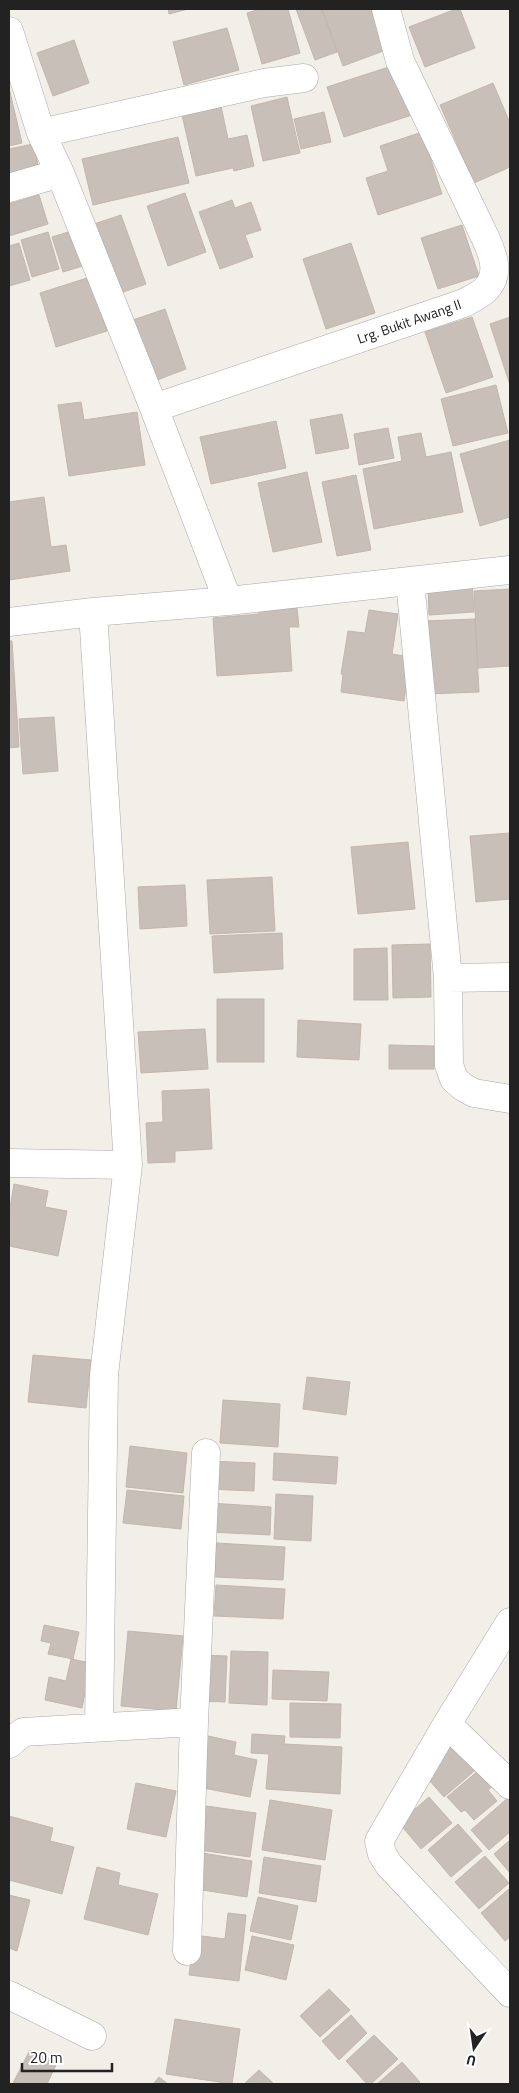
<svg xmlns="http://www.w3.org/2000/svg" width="519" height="2093" font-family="'Titillium Web',sans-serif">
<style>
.building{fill:#c7bfb8;stroke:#c4b6ab}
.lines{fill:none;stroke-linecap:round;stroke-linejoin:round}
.minor-casing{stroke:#a9a9a9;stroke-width:29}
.minor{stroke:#fff;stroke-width:28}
.labels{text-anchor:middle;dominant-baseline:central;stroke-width:4.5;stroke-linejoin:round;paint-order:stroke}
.street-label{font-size:14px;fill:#222;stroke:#fff}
</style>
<rect width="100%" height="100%" fill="#f2efe9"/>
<path class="building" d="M168,9H188L169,14Z
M260,9H288L300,53L262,64L247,13Z
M296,9H322L337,52L315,60Z
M322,9H380L394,47L343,66Z
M456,9H460L475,48L425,67L409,27Z
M227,28L239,70L184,85L173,42Z
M74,40L89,83L53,96L37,53Z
M395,65L412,115L344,137L327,87Z
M493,83L510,123V167L474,183L440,105Z
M9,88L22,143L9,146Z
M287,97L300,153L263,161L251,106Z
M221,106L228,139L247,135L254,166L234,171L233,168L196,176L182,115Z
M324,112L331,142L301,149L294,119Z
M422,132L442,194L378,215L366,178L388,171L380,146Z
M178,137L189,183L93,205L82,159Z
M33,144L40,173L9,180V149Z
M185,193L206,252L168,266L147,206Z
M39,195L48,224L9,236V204Z
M232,200L235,208L251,202L261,230L245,235L253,257L220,269L199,212Z
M121,215L146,284L115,295L91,225Z
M462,225L479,276L438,289L421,238Z
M75,230L86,265L63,272L52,237Z
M48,232L59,269L32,277L21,240Z
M19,243L30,280L9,286V246Z
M351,243L375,313L326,329L303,259Z
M90,277L107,331L56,347L40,293Z
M165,309L186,369L152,382L130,321Z
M472,317L493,377L446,393L425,332Z
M510,317V385L490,324Z
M496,385L508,433L453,446L441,399Z
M81,402L84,420L137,412L145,465L69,476L58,405Z
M342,414L349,448L316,454L310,420Z
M276,421L286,468L211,484L200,437Z
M388,428L394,458L359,465L354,434Z
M421,433L426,457L451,452L463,512L374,529L363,469L402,461L398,437Z
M510,440V517L480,526L460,454Z
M307,472L322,542L273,552L258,483Z
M356,475L371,550L337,556L322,482Z
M44,497L51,547L66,545L70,571L9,580V502Z
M472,582L474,612L429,615L428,584Z
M510,589V666L478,668L474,591Z
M296,598L299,627H289L292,671L217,676L213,618L259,614L258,600Z
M369,610L398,614L392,654L410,657L404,701L341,692L343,674H341L348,631L365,633Z
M475,619L479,692L428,694L424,621Z
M9,641H12L19,747L9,748Z
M54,717L58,771L23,774L19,719Z
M510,833V899L476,902L470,836Z
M408,842L415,909L358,914L351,847Z
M272,877L275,931L210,934L207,880Z
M185,885L187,926L140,929L138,887Z
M282,933L283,969L214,973L212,936Z
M430,944L431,997L393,998L392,945Z
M387,948L388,1000H354V949Z
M217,999H264V1062H217Z
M298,1020L361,1024L359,1060L297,1057Z
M205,1029L208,1069L141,1073L138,1032Z
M389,1045L434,1046V1069H389Z
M209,1089L212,1149L175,1151V1162L148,1163L146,1123L163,1122L162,1091Z
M14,1184L48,1191L45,1207L67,1211L58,1256L9,1246V1214Z
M33,1355L91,1360L86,1408L28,1402Z
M307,1377L350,1382L346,1415L303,1409Z
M223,1400L280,1404L278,1447L220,1443Z
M130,1446L187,1453L183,1493L126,1487Z
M274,1453L338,1457L336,1484L273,1480Z
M209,1461L255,1463L254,1491L207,1489Z
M127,1490L184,1496L181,1529L123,1523Z
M276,1494L313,1496L311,1541L274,1539Z
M210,1503L271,1507L270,1535L209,1532Z
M216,1543L285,1547L283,1580L214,1577Z
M216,1585L285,1589L283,1619L214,1616Z
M44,1625L79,1632L73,1659L48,1654L51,1643L41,1641Z
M128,1631L183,1636L176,1711L121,1706Z
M231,1651L268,1652L267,1705L229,1703Z
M200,1655L227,1656L225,1702L199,1701Z
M71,1659L91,1663L82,1708L45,1700L49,1677L66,1681Z
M273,1670L329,1672L327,1701L272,1699Z
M290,1703L341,1704L340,1738L290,1737Z
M252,1734L285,1736L284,1744L342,1747L340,1794L266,1789L269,1754L251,1753Z
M208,1736L236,1742L234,1755L257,1760L250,1797L198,1787Z
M458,1741L480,1766L444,1797L422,1772Z
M479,1770L493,1786L488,1790L497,1801L474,1820L465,1810L461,1812L447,1797Z
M136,1783L176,1791L166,1837L127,1829Z
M510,1796V1832L489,1850L471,1830Z
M429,1797L452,1823L421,1849L399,1823Z
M270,1800L332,1810L325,1860L262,1850Z
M206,1806L256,1813L250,1857L199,1850Z
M9,1816L53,1828L50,1841L74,1847L62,1894L9,1880Z
M458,1824L482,1851L451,1877L428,1850Z
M510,1840V1873L494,1854Z
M202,1853L252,1861L247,1897L196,1889Z
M485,1856L509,1883L479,1909L455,1882Z
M264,1857L321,1866L316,1902L259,1893Z
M97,1867L120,1873L118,1885L158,1894L148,1935L84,1919Z
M510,1888V1937L505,1941L481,1913Z
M9,1895L30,1900L17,1951L9,1948Z
M258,1897L298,1906L291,1940L250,1931Z
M228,1913L246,1915L239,1981L189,1975L194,1935L225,1939Z
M252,1936L294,1945L286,1980L245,1970Z
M329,1989L350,2010L320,2037L300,2016Z
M351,2015L367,2033L339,2060L322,2041Z
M175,2019L240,2029L232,2084L166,2074Z
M374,2035L398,2059L371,2084H367L346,2061Z
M30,2050L57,2063L47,2084L13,2083Z
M402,2062L420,2082L418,2084H377Z
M259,2070L274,2084H244Z
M159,2077L168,2084H153Z"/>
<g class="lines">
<defs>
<path id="minor" d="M9,31L41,133L60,173L154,408L228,601
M41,133L264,83L304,78
M9,188L60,173
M154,408L464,303C471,299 482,294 487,288C501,272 492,253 485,237L400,61L386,9
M410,581L448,978L449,1065L454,1079L463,1087L474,1093L510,1099
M93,612L128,1165L104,1375L99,1727
M9,622L93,612L228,601L510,570
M448,978L510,977
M9,1163L128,1165
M510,1622L447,1724L379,1841L382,1854L389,1865L510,1993
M447,1724L510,1785
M9,1744L23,1732L194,1722
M187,1951L194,1722L206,1453
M9,1995L92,2036"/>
</defs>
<use href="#minor" class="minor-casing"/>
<use href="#minor" class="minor"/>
</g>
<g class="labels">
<g class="street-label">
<text transform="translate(409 321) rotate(-19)">Lrg. Bukit Awang II</text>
</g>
</g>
<rect width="519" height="2093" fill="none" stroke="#222222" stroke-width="20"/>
<g transform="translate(474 2048) rotate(193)" stroke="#ffffff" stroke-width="4" paint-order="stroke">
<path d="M0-4L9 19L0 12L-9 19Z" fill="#222222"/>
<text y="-8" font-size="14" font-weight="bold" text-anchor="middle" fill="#222222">U</text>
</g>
<path d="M22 2063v8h90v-8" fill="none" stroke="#222222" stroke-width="2.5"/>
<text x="30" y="2063" font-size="15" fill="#222222" stroke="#ffffff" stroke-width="4" paint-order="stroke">20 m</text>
</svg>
